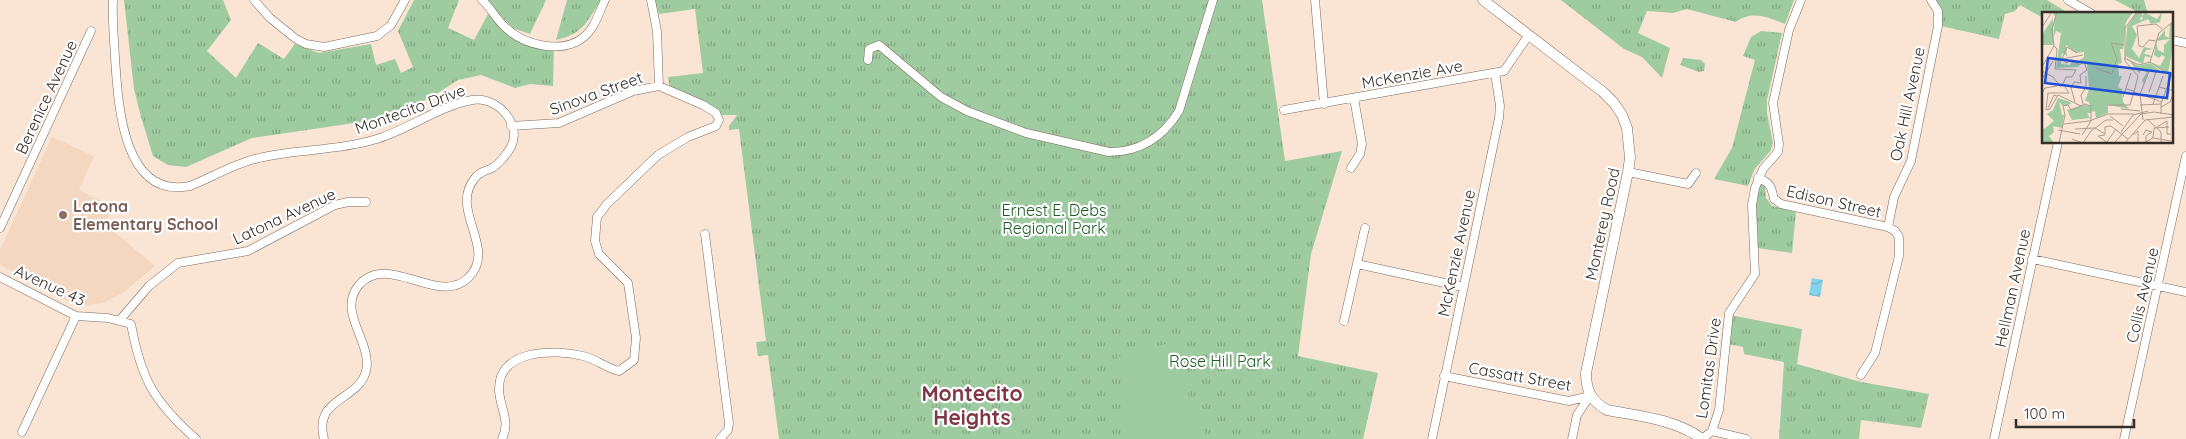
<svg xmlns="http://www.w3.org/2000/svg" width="2186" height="439" font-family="Quicksand,sans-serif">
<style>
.built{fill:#f3d7c1}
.grass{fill:url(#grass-tufts)}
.pitch{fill:#9fcba0}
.water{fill:url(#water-waves)}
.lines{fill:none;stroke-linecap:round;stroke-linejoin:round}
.street-casing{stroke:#7c695a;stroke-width:9}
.secondary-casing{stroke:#7c695a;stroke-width:11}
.street{stroke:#fff;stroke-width:8}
.secondary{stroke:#fff;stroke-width:10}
.education-dot{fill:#8d6e63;stroke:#fff;stroke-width:2}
.labels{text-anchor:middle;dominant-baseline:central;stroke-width:4.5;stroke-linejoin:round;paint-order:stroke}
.street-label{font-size:16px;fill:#362e28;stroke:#fff}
.education-label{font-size:16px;font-weight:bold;fill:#785e54;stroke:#fff;text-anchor:start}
.park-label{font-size:16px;fill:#1a5e22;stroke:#fff}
.district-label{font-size:21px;font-weight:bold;fill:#7e3745;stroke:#fff}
.inset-road{fill:none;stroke:#ac9c8f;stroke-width:1}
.view{fill:#1d4ed8;fill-opacity:0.15;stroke:#1d4ed8;stroke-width:2.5}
.inset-edge{fill:none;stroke:#362e28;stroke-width:2.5}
</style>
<defs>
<pattern id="grass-tufts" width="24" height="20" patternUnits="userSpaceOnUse" patternTransform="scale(1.25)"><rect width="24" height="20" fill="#9fcba0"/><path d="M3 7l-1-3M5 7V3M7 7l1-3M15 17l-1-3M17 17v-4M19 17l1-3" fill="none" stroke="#82a582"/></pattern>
<pattern id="water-waves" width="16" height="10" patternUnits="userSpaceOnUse" patternTransform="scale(1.25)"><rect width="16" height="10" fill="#84d4e9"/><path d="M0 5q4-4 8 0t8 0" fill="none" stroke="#73b6c8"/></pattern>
</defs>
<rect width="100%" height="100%" fill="#fae5d4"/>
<path class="built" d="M52,137L94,156L79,190L113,207L105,224L155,266L123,293L103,303L78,306L0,265V250Z"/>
<path class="grass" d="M124,0H223L231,20L207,51L236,78L258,43L284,59L295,44L319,53L371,44L376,65L395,59L401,73L413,67L398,31L414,0H459L448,28L474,40L488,14C506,37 524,47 554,48L553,86L530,84L515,88L481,75L458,80L430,98L375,120L252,138L186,167L168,165L153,156L141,117L134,89Z
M486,0H546L530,34L513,28Z
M567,0H601C587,22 583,34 556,40Z
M654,0H1262L1285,161L1342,151L1311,254L1298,356L1378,373L1363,439H779L768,355L758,356L756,342L766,341L739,129L729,130V126L737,115H722L714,108L670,87L668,77L703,73L695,9L659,14Z
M1561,0H1794L1785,24C1768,17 1752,10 1736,22L1687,9L1673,13L1647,11L1638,33L1670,48L1662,78L1642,57L1624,49Z
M1934,0H2047L2070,14H2044L2043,18L2020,5L2015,11L2005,14L1999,39L1941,26Z
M2115,0H2144L2148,14H2141Z
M1761,31L1782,33L1767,100V113L1773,143L1771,150L1754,170L1748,186L1714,179L1732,148L1755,60L1743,56L1751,37Z
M1683,58L1701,60L1705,64L1704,71L1699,72L1680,65Z
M1760,184L1765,185L1766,198L1772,206L1796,212L1792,253L1757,248C1754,230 1750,200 1760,184Z
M1730,315L1802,329L1797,364L1861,382L1929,394L1921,428L1861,420L1859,439H1779L1784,362L1744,354L1743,347L1728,344Z"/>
<path class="pitch" d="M1176,341L1187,392L1207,439H1129L1118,357Z"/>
<path class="water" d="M1812,278L1823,280L1820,297L1809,295Z"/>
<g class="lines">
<defs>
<path id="street" d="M113,0C112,19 114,38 115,57C118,102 122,200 190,186C213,177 235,163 259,158C296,149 336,151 373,140C407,131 436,107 472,100C495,95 523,123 511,147C507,154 499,164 492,168C484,172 480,171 475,178C448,210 499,249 468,278C438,307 388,251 359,285C336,312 373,342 366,371C359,401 313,397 324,439
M254,0L270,18L296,39L306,44L324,47L377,36L391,25L405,0
M482,0C491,8 496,19 505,27C523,45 562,55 584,37C595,28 599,12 605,0
M651,0L657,31L659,86
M1315,0L1324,104
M2068,0L2092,14
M2172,40L2186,43
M868,60L869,49L879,45L941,97L967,111L1026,133L1109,152C1140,152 1163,137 1179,111L1213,0
M1284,110L1504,71L1528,36
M1351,168L1360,154L1362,144L1354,98
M1628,172L1688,184L1696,173
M1758,178C1771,183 1771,186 1774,199L1781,204L1888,227
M0,228L91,31
M705,234L729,423L728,430L720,439
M2032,259L2186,292
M1357,264L1463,287
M0,277L76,316L108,318L131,324C141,379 154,402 196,439
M119,321L149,286L178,263L248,251L335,205L348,202H366
M1344,321L1365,228
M1861,375L1875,353L1899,256V237L1895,231L1888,227L1894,197L1911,161L1938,26V11L1931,0
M1444,376L1569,401L1590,396
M1712,431L1719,410L1729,313L1755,274L1752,205L1755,188L1763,169L1778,152L1779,144L1773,103L1789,30L1801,0
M22,432L76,316
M502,439C511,421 500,409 499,390C498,349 554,349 583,356C596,359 606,368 619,371L634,360L636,338L628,283L599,254L595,241L597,217L607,204L658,155L688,137L716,126L719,120L716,113L703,105L659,86L633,91L559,123L511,126
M1432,439L1499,118L1500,106L1495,73
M1572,439L1577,415L1590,396
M1702,439L1712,431L1746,439
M1994,439L2058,142
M2124,439L2186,156"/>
<path id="secondary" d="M1483,0L1603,92L1614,103L1622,115L1627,128L1630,158L1628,172L1586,373C1586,390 1591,401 1607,410C1639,416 1675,419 1702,439"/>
</defs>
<use href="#street" class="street-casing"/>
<use href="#secondary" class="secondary-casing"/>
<use href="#street" class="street"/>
<use href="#secondary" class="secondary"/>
</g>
<circle class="education-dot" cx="63" cy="215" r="5"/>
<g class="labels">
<g class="street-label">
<text transform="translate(1412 74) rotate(-10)">McKenzie Ave</text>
<text transform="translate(596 93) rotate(-20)">Sinova Street</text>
<text transform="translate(46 97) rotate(-65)">Berenice Avenue</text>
<text transform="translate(1907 104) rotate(-78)">Oak Hill Avenue</text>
<text transform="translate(410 109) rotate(-20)">Montecito Drive</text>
<text transform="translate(1834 201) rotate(13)">Edison Street</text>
<text transform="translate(284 216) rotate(-25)">Latona Avenue</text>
<text transform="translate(1602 224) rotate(-78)">Monterey Road</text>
<text transform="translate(1456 253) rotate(-78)">McKenzie Avenue</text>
<text transform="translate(50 285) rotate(25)">Avenue 43</text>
<text transform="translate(2012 288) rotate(-78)">Hellman Avenue</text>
<text transform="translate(2142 295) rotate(-77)">Collis Avenue</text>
<text transform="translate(1708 368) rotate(-82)">Lomitas Drive</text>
<text transform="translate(1520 376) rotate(10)">Cassatt Street</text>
</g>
<g class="education-label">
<text x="73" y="206">Latona<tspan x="73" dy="18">Elementary School</tspan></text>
</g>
<g class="park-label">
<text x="1054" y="210">Ernest E. Debs<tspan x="1054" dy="18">Regional Park</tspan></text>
<text x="1220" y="361">Rose Hill Park</text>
</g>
<g class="district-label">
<text x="972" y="393">Montecito<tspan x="972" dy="24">Heights</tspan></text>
</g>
</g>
<g transform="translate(2042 12)">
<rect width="131" height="131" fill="#fae5d4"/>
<path d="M91,0L84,10L81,37H78L80,51L76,52L77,64H80L76,75L80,77L81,90L87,97L66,93V101L54,106L53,99L50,100L47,90L43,89L47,77L45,52L39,49L36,55L14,56L19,21L14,19L11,27L13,4L10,1ZM24,33L34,41L42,40V45L35,50L31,48L28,53L19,52L20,41L25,44ZM95,0H99L101,4L97,7L100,8L102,0L115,7L120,0L118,10L109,12L106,7L90,14L95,23L90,37L97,46L102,35L111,37L104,38L102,42L108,43L110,46L103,44L101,52L83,44L85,15ZM11,6V33H0V23ZM131,10V33L126,62L109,50L118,54L123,45L120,43L117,46L112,43L114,30L116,38L122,41V33L128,27L114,29L123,18V24L127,26L128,12ZM85,46L96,54L108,51L123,62L107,57L102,72L100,68L105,60L98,58V62ZM16,86L28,90L29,92L21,94L17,90L20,103H22L20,116L11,114L12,120L7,124L12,131L0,130V114L2,117L12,109L5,102L11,98ZM42,93L49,94V101H45L48,106L30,108L25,98Z" fill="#9fcba0" fill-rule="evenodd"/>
<path d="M19,21L39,23L59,35L67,31L72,36L56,38L57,46L53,49L50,47L53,41L39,38L33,31L23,32Z" fill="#9fcba0"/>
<path class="inset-road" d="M95,0L83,16V49L96,64L92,80L120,90M0,15L10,0M114,29L107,28L101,35L97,34L95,14L114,12L120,17M12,34L15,37L13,57L34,58L30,65H24L21,72L27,81H6L4,98L8,97L16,83L39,94M82,46L97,53L108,50L117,21L132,9M20,47L24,51L30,48L37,53L42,50L45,58L38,63L39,71L32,70L29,76L33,90M20,47L25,35L35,41M20,47L41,43M108,50L132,66M0,55L12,34L10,17L15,0M54,56L70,62L75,47L69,31L82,33M0,59L11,65L19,75M0,67L11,49M117,75L132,79M0,81L3,76L15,74M98,82L108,57L114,60L107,80M98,82L101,108M81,85L89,61M41,92L39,83L44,75V64M111,92L121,64M66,93H88L92,79L84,77M98,93L119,92M119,95L128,90L132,80M6,96L12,83L15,84M79,97L98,99M119,102V92L132,56M68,104L81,114M105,107L119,120V131M22,112L47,109L66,102H92M115,115L125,109V122H129M33,117L53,116L63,122M16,118L38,122M79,120L91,103L106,99M63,122V115L69,114L86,127M63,123L56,124L66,131M91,123L96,119V131M101,123L104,118L110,120L104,124V130M111,126L112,116L127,115M30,127L41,131L49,119L64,108H71M65,130L74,117M104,130L111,126L129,129M17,131L23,103L21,94L26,93L29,98L43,92L49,94V109L40,123M72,131L99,102L112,100L132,103M83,131L103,108L132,105"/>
<path class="view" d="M6,46L128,61L125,86L3,71Z"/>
<rect width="131" height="131" class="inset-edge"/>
</g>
<path d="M2016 419v8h118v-8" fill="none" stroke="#362e28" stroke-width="2.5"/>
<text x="2024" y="419" font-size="15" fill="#362e28" stroke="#ffffff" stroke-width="4" paint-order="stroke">100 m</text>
</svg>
